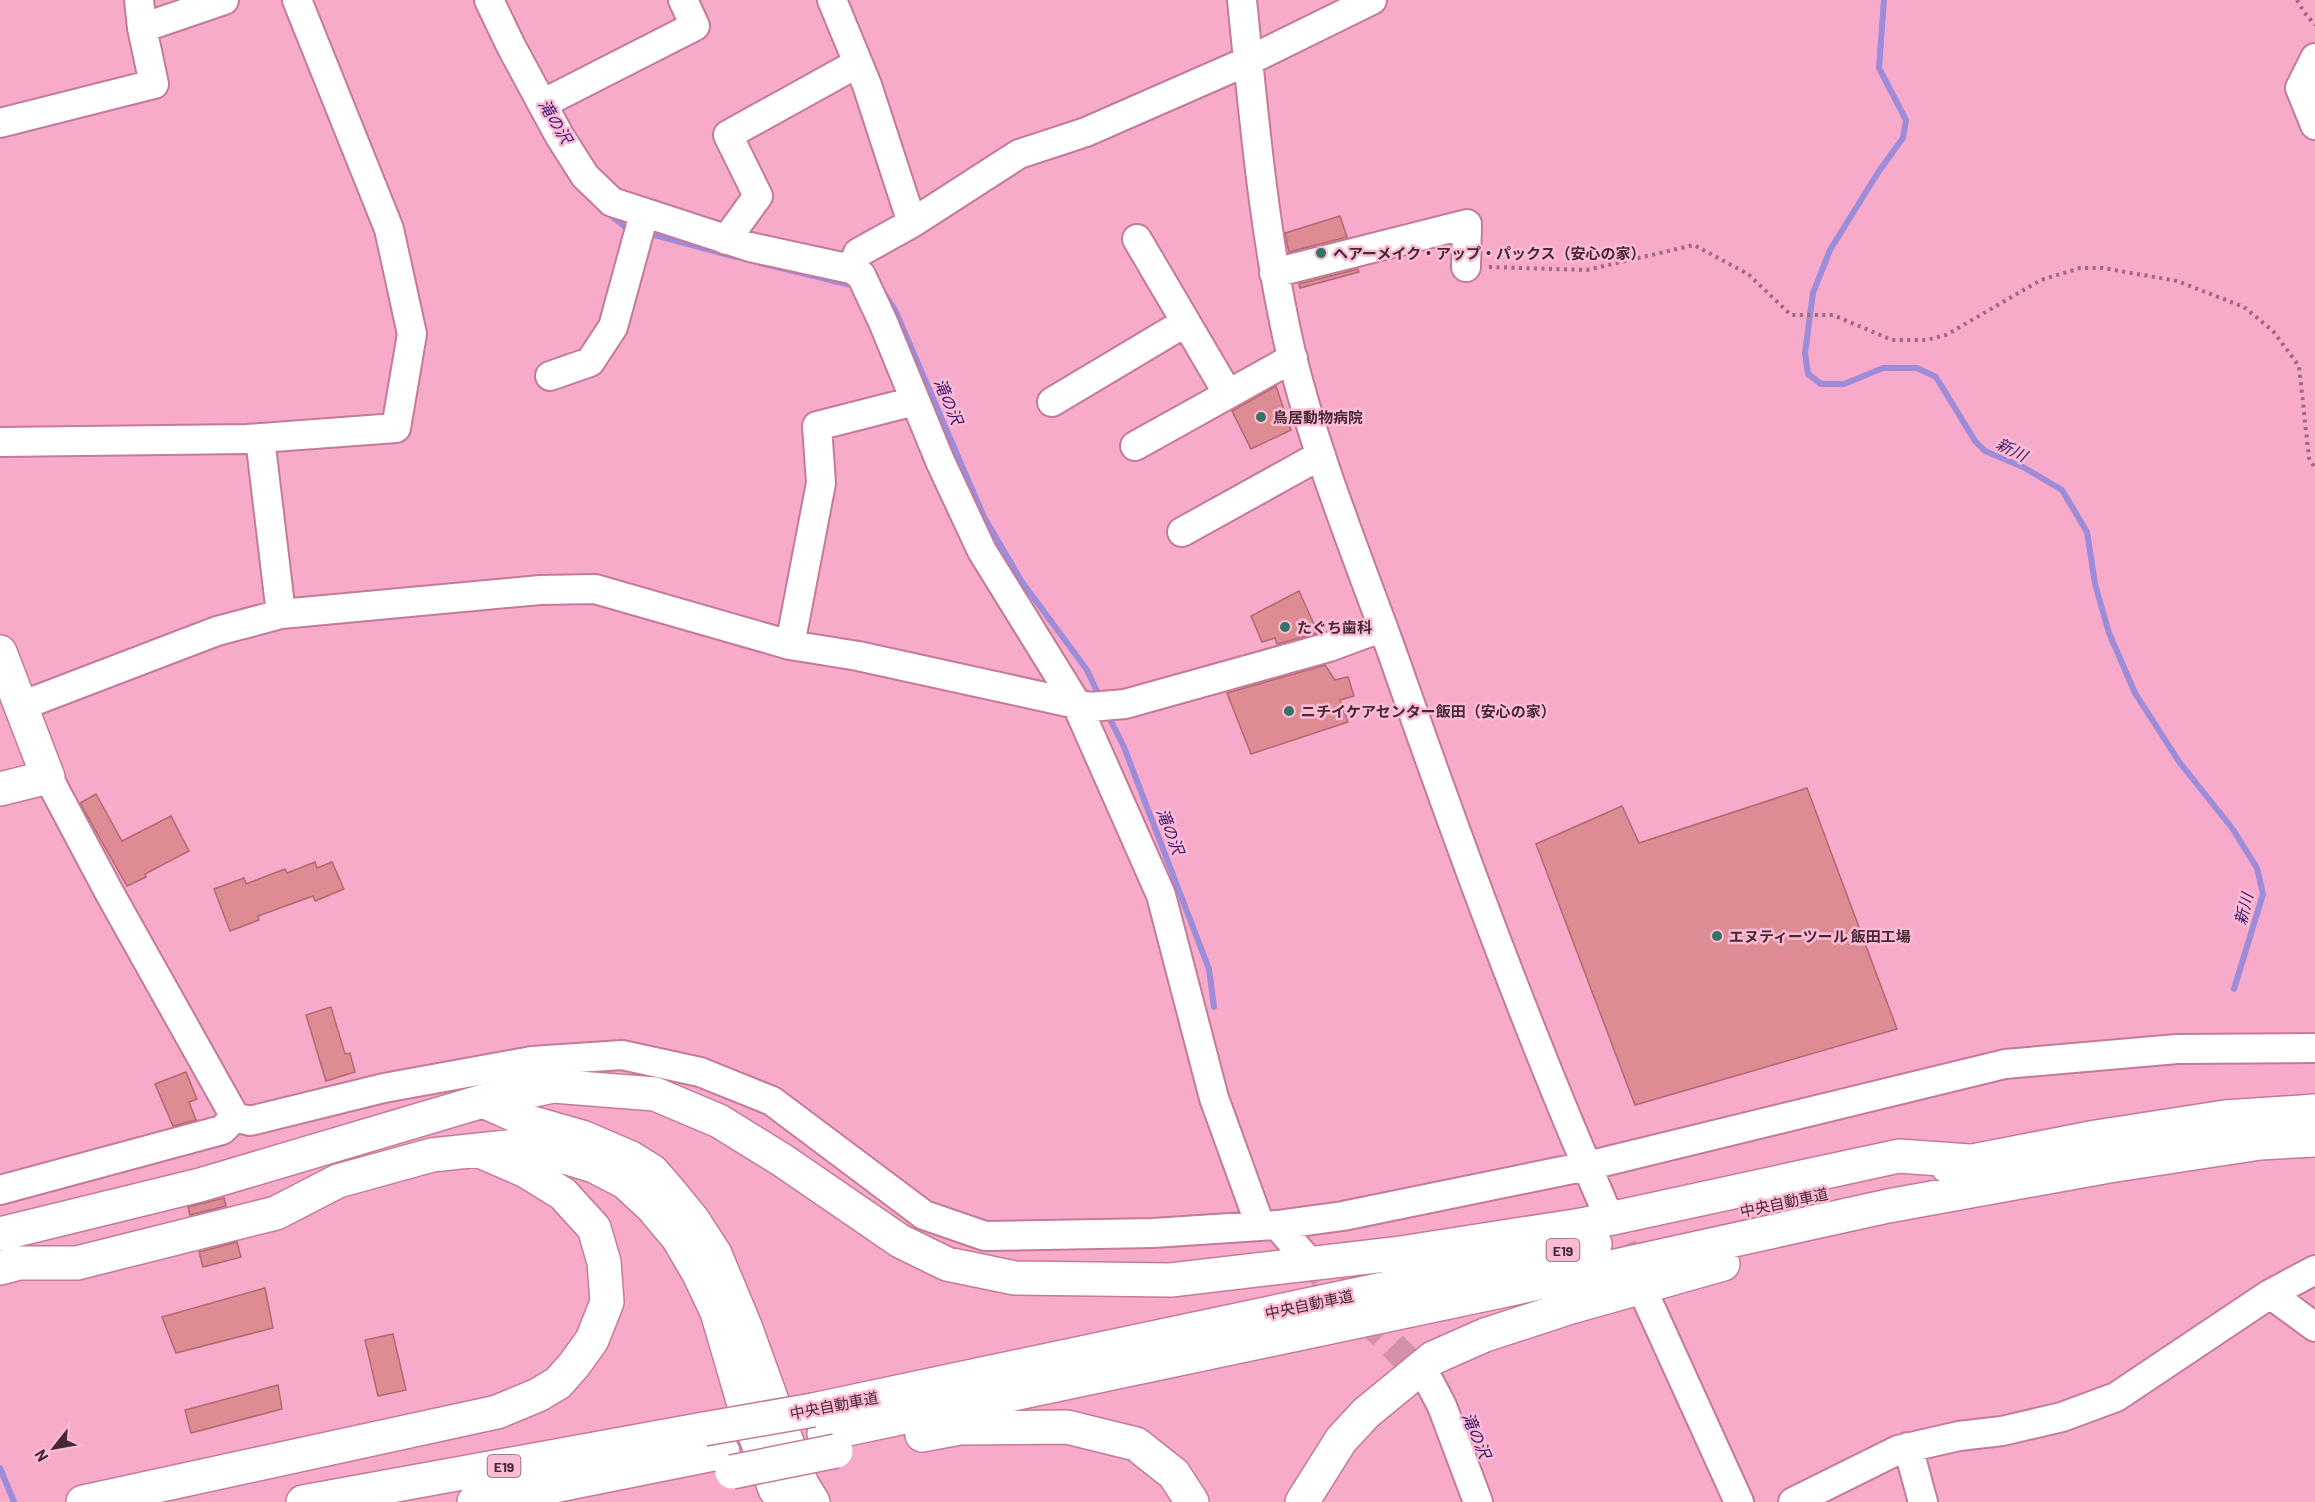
<svg xmlns="http://www.w3.org/2000/svg" width="2315" height="1502" font-family="Barlow,'Noto Sans JP',sans-serif">
<style>
.lines{fill:none;stroke-linecap:round;stroke-linejoin:round}
.stream{stroke:#9d8cd9;stroke-width:6}
.building{fill:#de8c94;stroke:#b56770;stroke-width:1.5}
.minor-tunnel{stroke:#d590ac;stroke-width:28;stroke-dasharray:28 14;stroke-linecap:butt}
.minor-casing{stroke:#c47a99;stroke-width:32}
.major-casing{stroke:#c47a99;stroke-width:36}
.highway-casing{stroke:#c47a99;stroke-width:36}
.path{stroke:#a06980;stroke-width:4;stroke-dasharray:3 4.5;stroke-linecap:butt}
.minor{stroke:#fff;stroke-width:28}
.major{stroke:#fff;stroke-width:33}
.highway{stroke:#fff;stroke-width:33}
.highway-bridge-casing{stroke:#c47a99;stroke-width:36;stroke-linecap:butt}
.highway-bridge{stroke:#fff;stroke-width:33}
.poi-dot{fill:#347462;stroke:#fcbcd6;stroke-width:2}
.labels{text-anchor:middle;dominant-baseline:central;stroke-width:5;stroke-linejoin:round;paint-order:stroke}
.shield{fill:#fcbcd6;stroke:#7d5465;stroke-width:1.5}
.shield-label{font-size:14px;font-weight:bold;fill:#472835}
.poi-label{font-size:15px;font-weight:bold;fill:#472835;stroke:#fcbcd6;text-anchor:start}
.street-label{font-size:15px;fill:#472835;stroke:#fcbcd6}
.water-label{font-size:16px;font-style:italic;fill:#36136e;stroke:#fcbcd6}
</style>
<rect width="100%" height="100%" fill="#f8aaca"/>
<g class="lines">
<path class="stream" d="M1884,0L1879,68L1906,120L1903,138L1879,171L1830,250L1813,293L1805,353L1808,374L1821,384H1844L1883,368H1917L1936,377L1975,441L1985,451L2023,467L2062,490L2087,532L2095,584L2109,633L2135,693L2180,763L2232,828L2257,868L2263,894L2234,989
M608,213L625,227L631,229
M647,233L736,257
M760,263L855,286
M883,292L895,310L984,517L1022,582L1087,670L1100,698
M1107,713L1124,747L1209,969L1214,1007
M0,1468L14,1502"/>
</g>
<path class="building" d="M1340,216L1347,237L1289,252L1285,233Z
M1358,269L1359,272L1300,288L1299,284Z
M1276,386L1291,430L1251,449L1232,411Z
M1299,591L1318,633L1277,644L1275,638L1262,642L1251,616Z
M1325,665L1335,680L1348,677L1354,696L1340,700L1348,722L1251,754L1227,693Z
M1807,788L1897,1029L1635,1105L1536,844L1622,806L1639,843Z
M96,794L122,841L171,816L189,851L145,874L146,877L127,886L80,803Z
M315,862L317,868L332,862L344,889L315,901L313,896L258,916L259,920L230,931L214,889L244,878L246,884L285,869L287,873Z
M331,1007L345,1054L350,1053L355,1072L326,1081L306,1015Z
M186,1072L197,1099L189,1102L196,1120L173,1126L155,1084Z
M224,1198L226,1206L190,1215L188,1207Z
M237,1242L241,1257L203,1267L199,1252Z
M265,1288L273,1328L176,1353L162,1317Z
M393,1334L406,1390L378,1396L365,1340Z
M278,1385L282,1409L191,1433L185,1410Z"/>
<g class="lines">
<path class="minor-tunnel" d="M1605,1208L1639,1282
M1304,1256L1430,1383"/>
<defs>
<path id="minor" d="M489,0L511,46L559,135L585,176L612,202L750,247L851,269L861,275L883,322L940,461L982,551L1076,703L1161,895L1214,1098L1260,1225
M832,0L867,85L912,223
M1242,0C1254,118 1264,237 1291,353C1316,456 1357,555 1393,655C1458,841 1526,1027 1605,1208
M142,28L224,0
M2315,58L2300,88L2315,125
M542,104L695,26L683,0
M0,123L154,84L142,28L139,0
M1137,239L1228,394
M726,240L758,196L728,135L858,63
M851,269L858,253L912,223L1019,154L1086,132L1248,61L1372,0
M1274,273L1467,224L1466,267
M550,376L590,362L613,327L644,214
M1052,402L1186,322
M260,438L281,614
M0,442L247,439L396,428L412,334L389,229L297,0
M1135,446L1293,358
M1182,532L1321,455
M790,645L821,483L817,426L915,401
M21,706L217,631L281,614L540,590L595,589L790,645L858,656L1090,707L1125,704L1329,647L1383,627
M48,777L109,892L235,1117L250,1121L384,1088L532,1061L622,1055L700,1072L772,1101L924,1215L985,1236L1153,1233L1277,1225L1343,1216L1587,1166L2005,1064L2177,1049L2315,1048
M0,1190L222,1130L235,1117
M1277,1225L1304,1256
M2270,1294L2315,1327
M1648,1302L1739,1502
M1430,1383L1442,1406L1478,1502
M1908,1447L1923,1502
M1793,1502L1898,1450L1959,1436L2002,1431L2062,1417L2116,1397L2270,1294L2315,1270"/>
<path id="major" d="M0,652L48,777L0,789"/>
<path id="highway" d="M483,1101L533,1123L582,1137L631,1158L652,1171L666,1187L693,1220L715,1254L745,1326L802,1484L813,1502
M1947,1166L2096,1137L2225,1117L2315,1111
M0,1234L200,1185L483,1101L553,1086L655,1094L719,1121L782,1160L900,1241L947,1264L1015,1278L1171,1280L1394,1254L1581,1225L1899,1156L1969,1161
M0,1268L19,1263H77L276,1213L338,1181L432,1155L525,1145L594,1166L625,1182L652,1207L678,1238L698,1272L717,1312L746,1411L775,1489L784,1502
M813,1410L1595,1244
M824,1434L1520,1287L1888,1206L2109,1166L2260,1143L2315,1140
M922,1435L960,1428L1067,1427L1136,1444L1174,1474L1192,1502
M83,1502L497,1412L538,1395L558,1383L574,1365L592,1340L607,1302L604,1262L594,1228L563,1194L526,1171L480,1151
M303,1502L704,1429
M474,1502L723,1452
M1302,1502L1341,1440L1366,1413L1433,1358L1485,1335L1571,1307L1723,1264"/>
</defs>
<use href="#minor" class="minor-casing"/>
<use href="#major" class="major-casing"/>
<use href="#highway" class="highway-casing"/>
<path class="path" d="M2297,0L2304,12L2315,25
M1489,267L1587,270L1694,245L1748,274L1791,315H1833L1892,340H1926L1946,335L2041,280L2080,268H2103L2177,281L2244,307L2273,331L2299,366L2309,458L2315,468"/>
<use href="#minor" class="minor"/>
<use href="#major" class="major"/>
<use href="#highway" class="highway"/>
<defs>
<path id="highway-bridge" d="M704,1429L813,1410
M732,1472L836,1451"/>
</defs>
<use href="#highway-bridge" class="highway-bridge-casing"/>
<use href="#highway-bridge" class="highway-bridge"/>
</g>
<g class="poi-dot">
<circle cx="1321" cy="253" r="6"/>
<circle cx="1261" cy="417" r="6"/>
<circle cx="1285" cy="627" r="6"/>
<circle cx="1289" cy="711" r="6"/>
<circle cx="1717" cy="936" r="6"/>
</g>
<g class="labels">
<g class="shield">
<rect x="1546.5" y="1239" width="33" height="22" rx="4.5"/>
<rect x="487.5" y="1455" width="33" height="22" rx="4.5"/>
</g>
<g class="shield-label">
<text x="1563" y="1250">E19</text>
<text x="504" y="1466">E19</text>
</g>
<g class="poi-label">
<text x="1333" y="253">ヘアーメイク・アップ・パックス（安心の家）</text>
<text x="1273" y="417">鳥居動物病院</text>
<text x="1297" y="627">たぐち歯科</text>
<text x="1301" y="711">ニチイケアセンター飯田（安心の家）</text>
<text x="1729" y="936">エヌティーツール 飯田工場</text>
</g>
<g class="street-label">
<text transform="translate(1784 1202) rotate(-12)">中央自動車道</text>
<text transform="translate(1309 1304) rotate(-12)">中央自動車道</text>
<text transform="translate(834 1405) rotate(-11)">中央自動車道</text>
</g>
<g class="water-label">
<text transform="translate(556 121) rotate(59)">滝の沢</text>
<text transform="translate(949 401) rotate(67)">滝の沢</text>
<text transform="translate(2012 449) rotate(27)">新川</text>
<text transform="translate(1171 831) rotate(69)">滝の沢</text>
<text transform="translate(2243 909) rotate(-76)">新川</text>
<text transform="translate(1477 1435) rotate(67)">滝の沢</text>
</g>
</g>
<g transform="translate(54 1448) rotate(239)" stroke="#fcbcd6" stroke-width="4.5" paint-order="stroke">
<path d="M0-4.5L10 22L0 15L-10 22Z" fill="#472835"/>
<text y="-9" font-size="16" font-weight="bold" text-anchor="middle" fill="#472835">N</text>
</g>
</svg>
